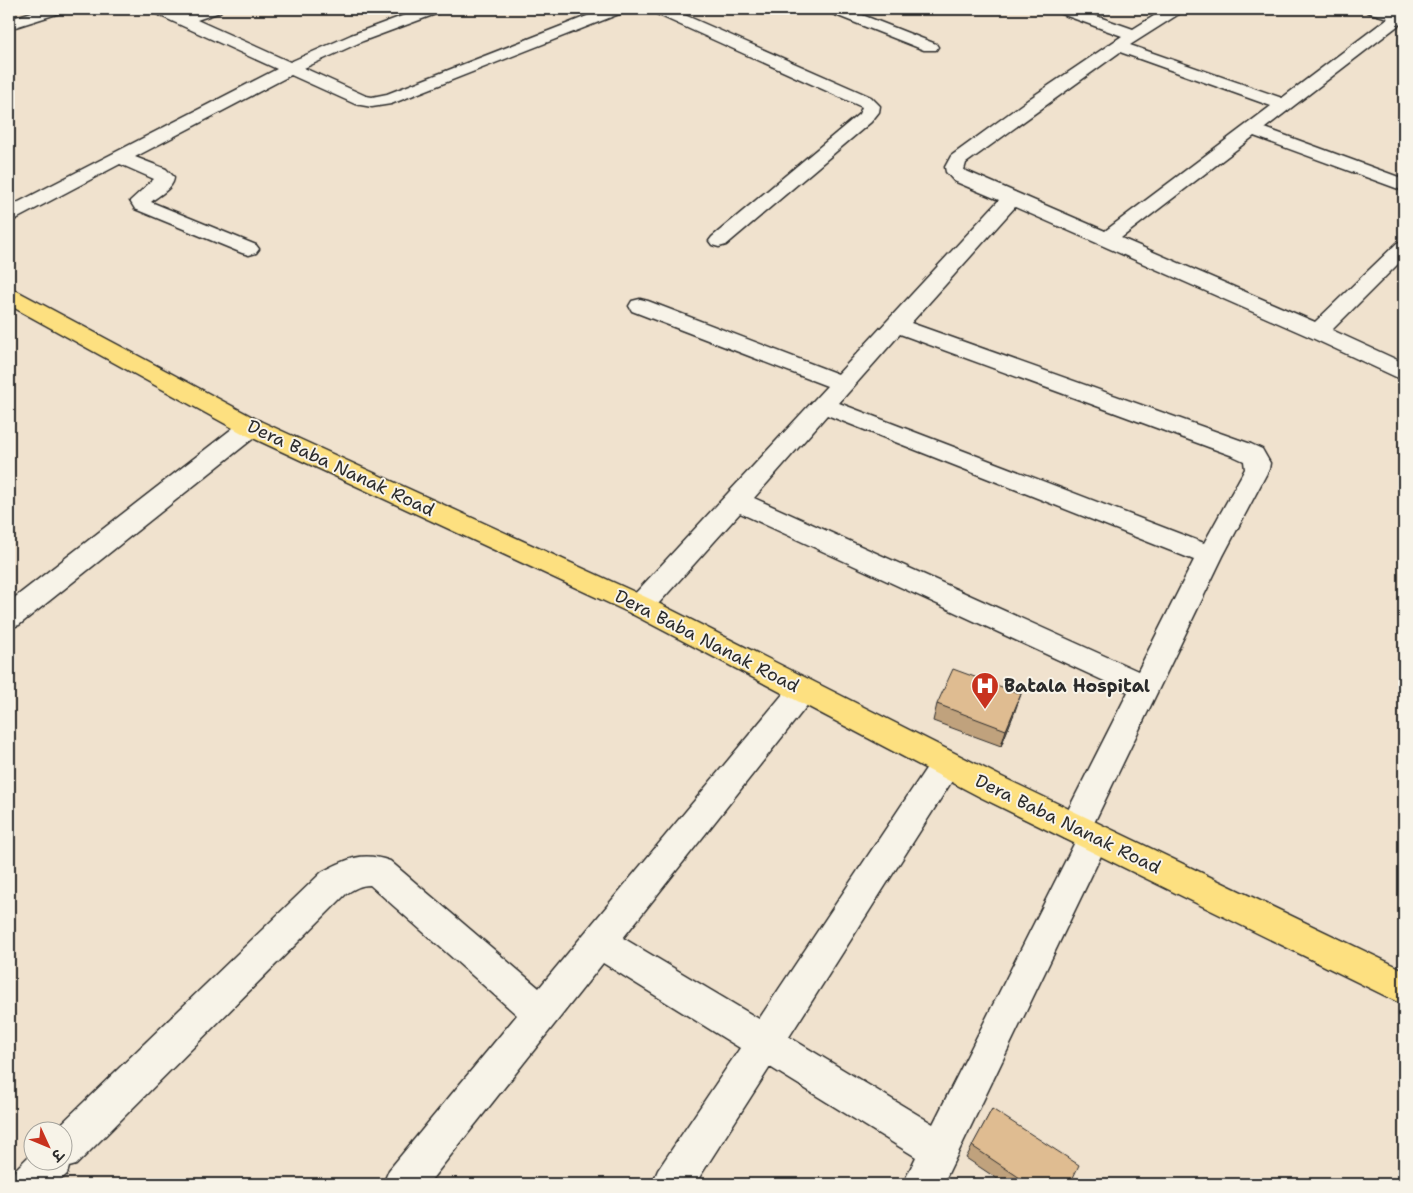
<svg xmlns="http://www.w3.org/2000/svg" width="1413" height="1193" font-family="'Shantell Sans','Playpen Sans Deva',sans-serif">
<style>
.lines{fill:none;stroke-linecap:round;stroke-linejoin:round}
.minor-casing{stroke:#2b2b2b;stroke-width:3}
.major-casing{stroke:#2b2b2b;stroke-width:3}
.minor{fill:#f7f3e8;fill-rule:evenodd}
.major{fill:#fde080;fill-rule:evenodd}
.wall{fill:#c0a27d;stroke:#2b2b2b}
.shaded-wall{fill:#9c8466;stroke:#2b2b2b}
.building{fill:#dfbc91;stroke:#2b2b2b}
.labels{text-anchor:middle;dominant-baseline:central;stroke-width:4;stroke-linejoin:round;paint-order:stroke}
.street-label{font-size:18px;fill:#2b2b2b;stroke:#f7f3e8}
.poi-label{font-size:18px;font-weight:bold;fill:#2b2b2b;stroke:#f7f3e8;text-anchor:start}
</style>
<rect width="100%" height="100%" fill="#f0e2ce"/>
<filter id="ink" filterUnits="userSpaceOnUse"><feTurbulence type="fractalNoise" baseFrequency=".02" numOctaves="2"/><feDisplacementMap in="SourceGraphic" scale="10" xChannelSelector="R" yChannelSelector="G"/><feConvolveMatrix kernelMatrix="1 2 1 2 8 2 1 2 1" color-interpolation-filters="sRGB"/></filter>
<g filter="url(#ink)">
<g class="lines">
<defs>
<path id="minor" d="M42,9H65L63,12L9,29V19Z
M150,9H170L183,14L200,9H222L220,12L197,20L290,62L351,35L421,9H443L441,12L363,41L304,68L366,96L372,97L387,94L605,9H626L624,12L391,104L372,107L355,104L291,75L135,157L166,169L174,177C174,188 159,195 151,202L256,245L259,249L256,253L249,255L242,253L135,209L130,201L154,179L120,164L16,219L9,221V207L277,69L152,12Z
M650,9H671L871,97L880,106L879,112L871,122L726,245L719,247L712,245L709,241L712,237L859,114L862,107L652,12Z
M826,9H847L936,44L938,47L936,50H924L828,12Z
M1054,9H1076L1133,29L1165,9H1184L1182,12L1130,45L1282,98L1388,18L1367,12L1365,9H1389L1404,13V21L1265,128L1404,179V191L1254,136L1121,238L1315,322L1397,243L1404,241V258L1332,330L1404,363V379L1396,377L1310,337L1015,207L911,323L1251,444L1262,449L1270,463L1269,469L1223,556L1094,823L1105,827L1110,837L943,1184H903L916,1157L770,1067L695,1184H652L658,1170L740,1048L603,963L428,1184H383L389,1170L517,1015L370,885C360,885 354,889 346,894L76,1165L69,1167L67,1174L56,1184H9L15,1170L32,1153V1160H62V1130H55L322,872C347,859 362,851 390,861L539,988L793,682L803,678L813,682L818,690L813,698L623,938L759,1019L935,755L946,751L957,755L961,764L957,773L789,1037L933,1124L1075,842L1064,838L1059,828L1128,692L740,513L650,613L640,617L630,613L626,606L630,599L827,386L632,311L629,306L632,301L640,299L648,301L838,374L999,200L954,181L946,172L945,167L951,156L1032,97L1122,36L1056,12ZM1120,52L1271,106L1105,231L964,170L966,163ZM900,334L1233,456L1244,461L1245,469L1204,543L839,403ZM827,415L1194,560L1138,671L754,498Z
M251,419L260,421L263,427L260,433L19,625L9,628V602L242,421Z"/>
<path id="major" d="M9,290L17,291L260,421L650,599L1002,777L1404,970V1005L980,797L630,613L242,433L9,305Z"/>
</defs>
<use href="#minor" class="minor-casing"/>
<use href="#major" class="major-casing"/>
<use href="#minor" class="minor"/>
<use href="#major" class="major"/>
</g>
<path class="wall" d="M937,704L1015,711L1001,746L933,721Z
M992,1109L1070,1184H1005L966,1158Z"/>
<path class="shaded-wall" d="M1021,694L1015,711L1001,746L1006,730Z"/>
<path class="building" d="M953,669L1021,694L1006,730L937,704Z
M992,1109L1079,1165L1070,1184H1029L972,1146Z"/>
</g>
<defs>
<symbol id="hospital-pin" viewBox="-11 -11 22 30"><path d="M0 17L-7.5 6A9.5 9.5 0 1 1 7.5 6Z" fill="#c8321e" stroke="#f7f3e8"/><path d="M-5-5h3v3.5h4V-5h3V5h-3V1.5h-4V5h-3Z" fill="#fff"/></symbol>
</defs>
<g fill-rule="evenodd">
<use href="#hospital-pin" x="969" y="670" width="32" height="43"/>
</g>
<g class="labels">
<g class="street-label">
<text transform="translate(341 468) rotate(25)">Dera Baba Nanak Road</text>
<text transform="translate(707 641) rotate(27)">Dera Baba Nanak Road</text>
<text transform="translate(1068 824) rotate(26)">Dera Baba Nanak Road</text>
</g>
<g class="poi-label">
<text x="1004" y="686">Batala Hospital</text>
</g>
</g>
<rect width="1413" height="1193" fill="none" stroke="#f7f3e8" stroke-width="30"/>
<rect x="15" y="15" width="1383" height="1163" fill="none" stroke="#2b2b2b" stroke-width="2" filter="url(#ink)"/>
<g transform="translate(48 1146) rotate(134)"><circle r="24" fill="#f7f3e8" stroke="#a5a39c"/>
<path d="M0-4L9 19L0 12L-9 19Z" fill="#c8321e"/>
<text y="-8" font-size="14" font-weight="bold" text-anchor="middle" fill="#2b2b2b">उ</text>
</g>
</svg>
